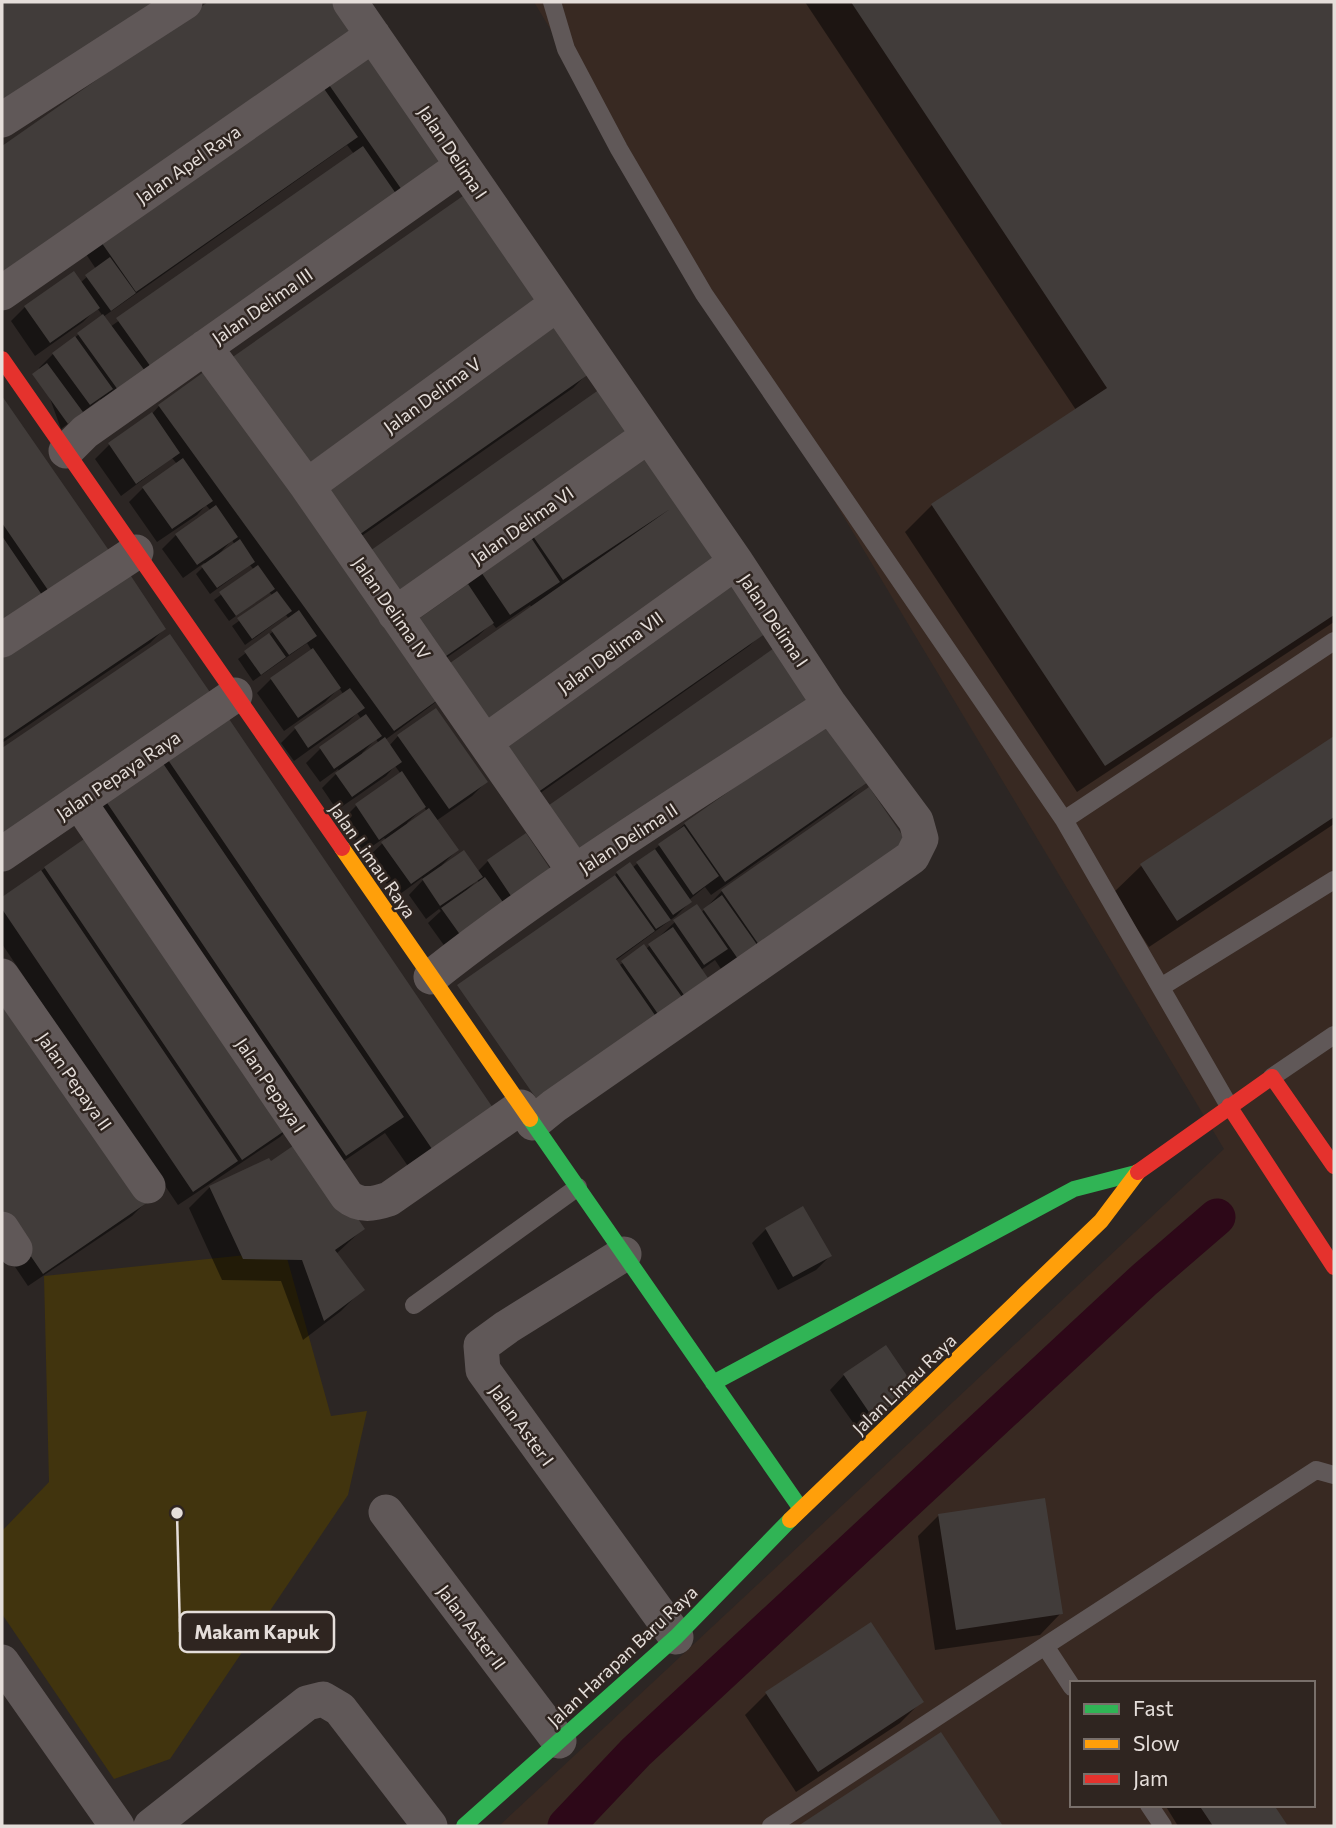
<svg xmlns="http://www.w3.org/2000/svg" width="1336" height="1828" font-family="Commissioner,sans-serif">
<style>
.built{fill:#382922;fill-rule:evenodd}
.green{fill:#41340e}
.shadow{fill:#0007;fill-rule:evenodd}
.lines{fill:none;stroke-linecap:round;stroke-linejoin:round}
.canal{stroke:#2d0818;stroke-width:37}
.building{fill:#413c3a}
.lane{stroke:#605858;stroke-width:18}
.street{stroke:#605858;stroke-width:35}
.fast{stroke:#30b455;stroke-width:16}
.slow{stroke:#ff9f0a;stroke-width:16}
.jam{stroke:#e5322d;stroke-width:16}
.labels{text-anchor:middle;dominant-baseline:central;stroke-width:5;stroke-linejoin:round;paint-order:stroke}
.street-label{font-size:18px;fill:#e5deda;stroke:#2f2520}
.leader{fill:none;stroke:#e5deda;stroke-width:2.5}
.callout-dot{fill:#e5deda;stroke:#2f2520;stroke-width:2.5}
.callout{fill:#2f2520;stroke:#e5deda;stroke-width:2.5}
.callout-label{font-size:19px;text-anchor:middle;font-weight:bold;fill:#e5deda}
</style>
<rect width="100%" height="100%" fill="#2c2624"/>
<path class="built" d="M534,2H1334V1826H499L1224,1149ZM1072,1683H1313V1805H1072Z"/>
<path class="green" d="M285,1251L331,1416L367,1411L348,1495L170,1759L114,1779L2,1614V1531L49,1482L44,1276Z"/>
<path class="shadow" d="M2,2H163L2,115Z
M211,2H334L2,282V148Z
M805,2H1334V622L1077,792L905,532L932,505L1076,410Z
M326,80L450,159L103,403L100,399L61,429L39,368L53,354L103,316L97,308L83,322L35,356L11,321L25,307L73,273L80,283L96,269L86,254ZM347,145L354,154L110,327L103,317Z
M587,374L573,388L343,549L404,633L468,587L465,582L513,541L676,505L432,705L385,740L389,746L398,736L486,782L472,796L436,821L457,850L442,865L443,866L477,872L488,861L550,873L451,955L428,923L441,911L439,909L426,919L409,895L423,880L422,878L396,897L368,857L386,840L384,838L364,852L342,820L356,806L401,774L395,766L386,776L337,810L322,788L339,771L338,769L320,782L306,763L320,749L362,720L357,713L348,722L294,761L281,743L295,729L344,695L339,688L325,702L284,731L257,693L271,679L312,651L307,643L253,681L238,659L289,619L286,615L245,645L232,626L273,596L269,592L229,621L214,600L254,570L250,565L210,594L196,574L206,564L204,563L183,578L162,549L176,535L211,511L206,505L197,515L157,542L129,502L143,488L177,464L172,458L121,496L95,459L109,445L150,416L159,406ZM232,540L235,545L220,555L219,554ZM530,605L532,608L436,677L430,669L478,636L492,623L496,628ZM376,739L379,744L363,755L362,753ZM424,807L427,812L408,825L407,823ZM477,880L479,883L469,890L468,889Z
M2,399L108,552L2,625Z
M731,585L764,632L749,646L519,808Z
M164,629L150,643L2,743V657Z
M1334,738V824L1149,947L1113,893L1141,866Z
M166,756L491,1107L410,1169L385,1133L332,1169L88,810Z
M865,782L851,796L711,895L705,887L689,900L690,902L676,916L615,961L618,966L646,949L675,922L701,913L722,891L905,841L723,972L715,960L701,970L706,978L601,1057L610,881L617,873L632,868L685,824Z
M45,868L294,1123L280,1137L178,1205L2,944V899Z
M2,990L146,1202L132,1216L28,1286L7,1255L2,1260Z
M270,1163L363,1229L336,1254L362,1290L341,1311L303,1340L281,1281L222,1280L189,1208L210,1187Z
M766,1229L830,1256L816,1270L778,1290L752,1243Z
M844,1375L914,1389L859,1431L830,1390Z
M939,1515L1061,1613L1040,1635L935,1650L918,1536Z
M871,1624L921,1702L900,1723L796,1792L745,1715L766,1694Z
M940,1734L1001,1826H801Z
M1165,1805H1272L1286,1826H1178Z"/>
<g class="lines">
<path class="canal" d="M566,1826L636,1752L1144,1280L1217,1217"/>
</g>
<path class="building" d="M2,2H160L2,112Z
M208,2H336L356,31L2,280V146Z
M851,2H1334V615L1105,766L931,504L1107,388Z
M372,46L452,159L404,193L325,79Z
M320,83L358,137L136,292L99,239Z
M363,146L399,198L153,370L116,318Z
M470,191L545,298L302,468L227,361Z
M110,257L136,293L111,311L85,275Z
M74,271L100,308L50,343L24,306Z
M103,314L145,371L118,390L77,333Z
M556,326L589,374L356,537L323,489Z
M75,336L113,389L90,405L52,353Z
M47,363L83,412L68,424L32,374Z
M212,366L449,692L394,731L158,405Z
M600,389L634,437L400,601L367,553Z
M2,396L110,552L50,593L2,523Z
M152,412L180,453L136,484L108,443Z
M647,444L720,566L483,732L440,670L670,509L563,580L526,526Z
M183,458L213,501L172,529L142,487Z
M216,505L238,537L197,565L175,534Z
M528,533L560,582L510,615L477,566Z
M2,536L42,595L2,622Z
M240,539L255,562L217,588L201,566Z
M258,565L275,589L236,616L219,592Z
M127,570L166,629L2,740V655Z
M731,583L766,633L534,795L499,746Z
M468,584L494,623L436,663L410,625Z
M277,591L292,611L252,639L237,618Z
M299,610L317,636L289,655L271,630Z
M269,633L286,657L261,675L244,651Z
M170,634L216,701L2,846V748Z
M780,644L816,696L578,862L542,810Z
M313,648L341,688L298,718L270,678Z
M350,688L365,708L308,748L294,727Z
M436,708L488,782L449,809L397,735Z
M225,713L493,1108L432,1149L164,754Z
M366,714L382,736L334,769L319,747Z
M826,723L868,782L725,882L684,823Z
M1334,736V817L1177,921L1140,864Z
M385,737L402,762L352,797L335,773Z
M158,756L404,1117L346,1156L101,794Z
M402,771L426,807L379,840L355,804Z
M869,787L907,842L759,945L721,890Z
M429,808L459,850L411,884L381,842Z
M684,826L719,876L693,895L658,844Z
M97,830L296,1123L242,1160L44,867Z
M526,833L553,873L513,899L487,860Z
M655,849L692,902L673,915L636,862Z
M464,850L483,877L440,906L422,879Z
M630,862L671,920L656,929L616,872Z
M41,870L238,1161L193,1192L2,909V897Z
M615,875L655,931L616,959L657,1018L538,1101L457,985Z
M485,877L510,912L466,943L441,908Z
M722,895L758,946L738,959L703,909Z
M697,904L728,949L704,965L673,920Z
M673,927L708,978L684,995L648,944Z
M644,944L682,997L658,1014L621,961Z
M2,987L148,1202L43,1274L2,1214Z
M303,1139L365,1229L335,1250L365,1290L324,1321L302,1260L243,1259L209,1186L269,1158L271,1161Z
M803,1206L832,1256L793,1277L765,1228Z
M886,1345L916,1389L873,1418L843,1374Z
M1045,1498L1063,1614L956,1630L938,1514Z
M871,1622L924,1702L818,1772L765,1692Z
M941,1732L1003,1826H798Z
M1199,1805H1274L1288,1826H1213Z"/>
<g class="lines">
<path class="lane" d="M552,2L566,49L619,149L704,294L1064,820L1229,1106
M1064,820L1334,641
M1161,987L1334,880
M1272,1077L1334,1035
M414,1305L578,1187
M1045,1646L1316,1470L1334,1475
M1149,1805L1163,1826
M771,1826L1045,1646L1072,1687"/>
<path class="street" d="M350,2L736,562L830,705L916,821L921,839L912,857L554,1106L533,1123
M2,120L185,2
M2,293L373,35
M205,347L307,486L575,872
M66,451L85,432L462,166
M307,486L557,304
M395,614L648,436
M2,640L136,552
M485,742L736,562
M79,802L347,1196C360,1207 374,1204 389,1199L521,1107
M2,854L235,695
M2,976L148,1186
M431,977C557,877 696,793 830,705
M2,1229L15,1249
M624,1254L507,1327L481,1346L483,1370L676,1637
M386,1512L559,1741
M2,1662L117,1826
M151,1826L307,1703L323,1699L340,1709L430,1826"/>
<path class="fast" d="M530,1119L801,1509
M713,1383L1074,1189L1136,1173
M464,1826L676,1637L790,1520"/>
<path class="slow" d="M342,848L530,1119
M790,1520L1101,1221L1138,1172"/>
<path class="jam" d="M2,359L342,848
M1229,1106L1334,1267
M1138,1172L1272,1077L1334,1166"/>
</g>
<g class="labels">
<g class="street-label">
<text transform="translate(453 152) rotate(56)">Jalan Delima I</text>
<text transform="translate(188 164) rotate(-35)">Jalan Apel Raya</text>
<text transform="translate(262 306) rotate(-35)">Jalan Delima III</text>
<text transform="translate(432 395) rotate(-36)">Jalan Delima V</text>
<text transform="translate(522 525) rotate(-35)">Jalan Delima VI</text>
<text transform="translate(392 608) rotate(55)">Jalan Delima IV</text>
<text transform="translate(774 620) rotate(56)">Jalan Delima I</text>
<text transform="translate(610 652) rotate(-36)">Jalan Delima VII</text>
<text transform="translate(118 775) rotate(-34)">Jalan Pepaya Raya</text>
<text transform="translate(628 838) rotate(-33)">Jalan Delima II</text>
<text transform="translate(373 860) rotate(55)">Jalan Limau Raya</text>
<text transform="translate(75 1081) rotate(55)">Jalan Pepaya II</text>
<text transform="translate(271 1085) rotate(56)">Jalan Pepaya I</text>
<text transform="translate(904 1384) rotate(-44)">Jalan Limau Raya</text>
<text transform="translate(522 1425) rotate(54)">Jalan Aster I</text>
<text transform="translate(472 1627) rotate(53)">Jalan Aster II</text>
<text transform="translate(622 1656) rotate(-43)">Jalan Harapan Baru Raya</text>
</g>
</g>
<path class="leader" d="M177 1513L180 1632"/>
<circle class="callout-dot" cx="177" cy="1513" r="7"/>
<rect class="callout" x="180" y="1612" width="154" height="40" rx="7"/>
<g class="callout-label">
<text x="257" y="1639">Makam Kapuk</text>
</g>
<rect width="1336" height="1828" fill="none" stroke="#e5deda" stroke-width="7"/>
<rect x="1070" y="1681" width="245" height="126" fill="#2f2520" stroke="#786f6a" stroke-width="2"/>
<rect x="1084" y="1704" width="35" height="10" fill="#30b455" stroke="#786f6a" stroke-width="2"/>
<text x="1133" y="1716" font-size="21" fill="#e5deda">Fast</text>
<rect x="1084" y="1739" width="35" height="10" fill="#ff9f0a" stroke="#786f6a" stroke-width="2"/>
<text x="1133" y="1751" font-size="21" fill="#e5deda">Slow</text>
<rect x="1084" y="1774" width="35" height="10" fill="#e5322d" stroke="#786f6a" stroke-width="2"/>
<text x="1133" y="1786" font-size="21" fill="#e5deda">Jam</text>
</svg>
